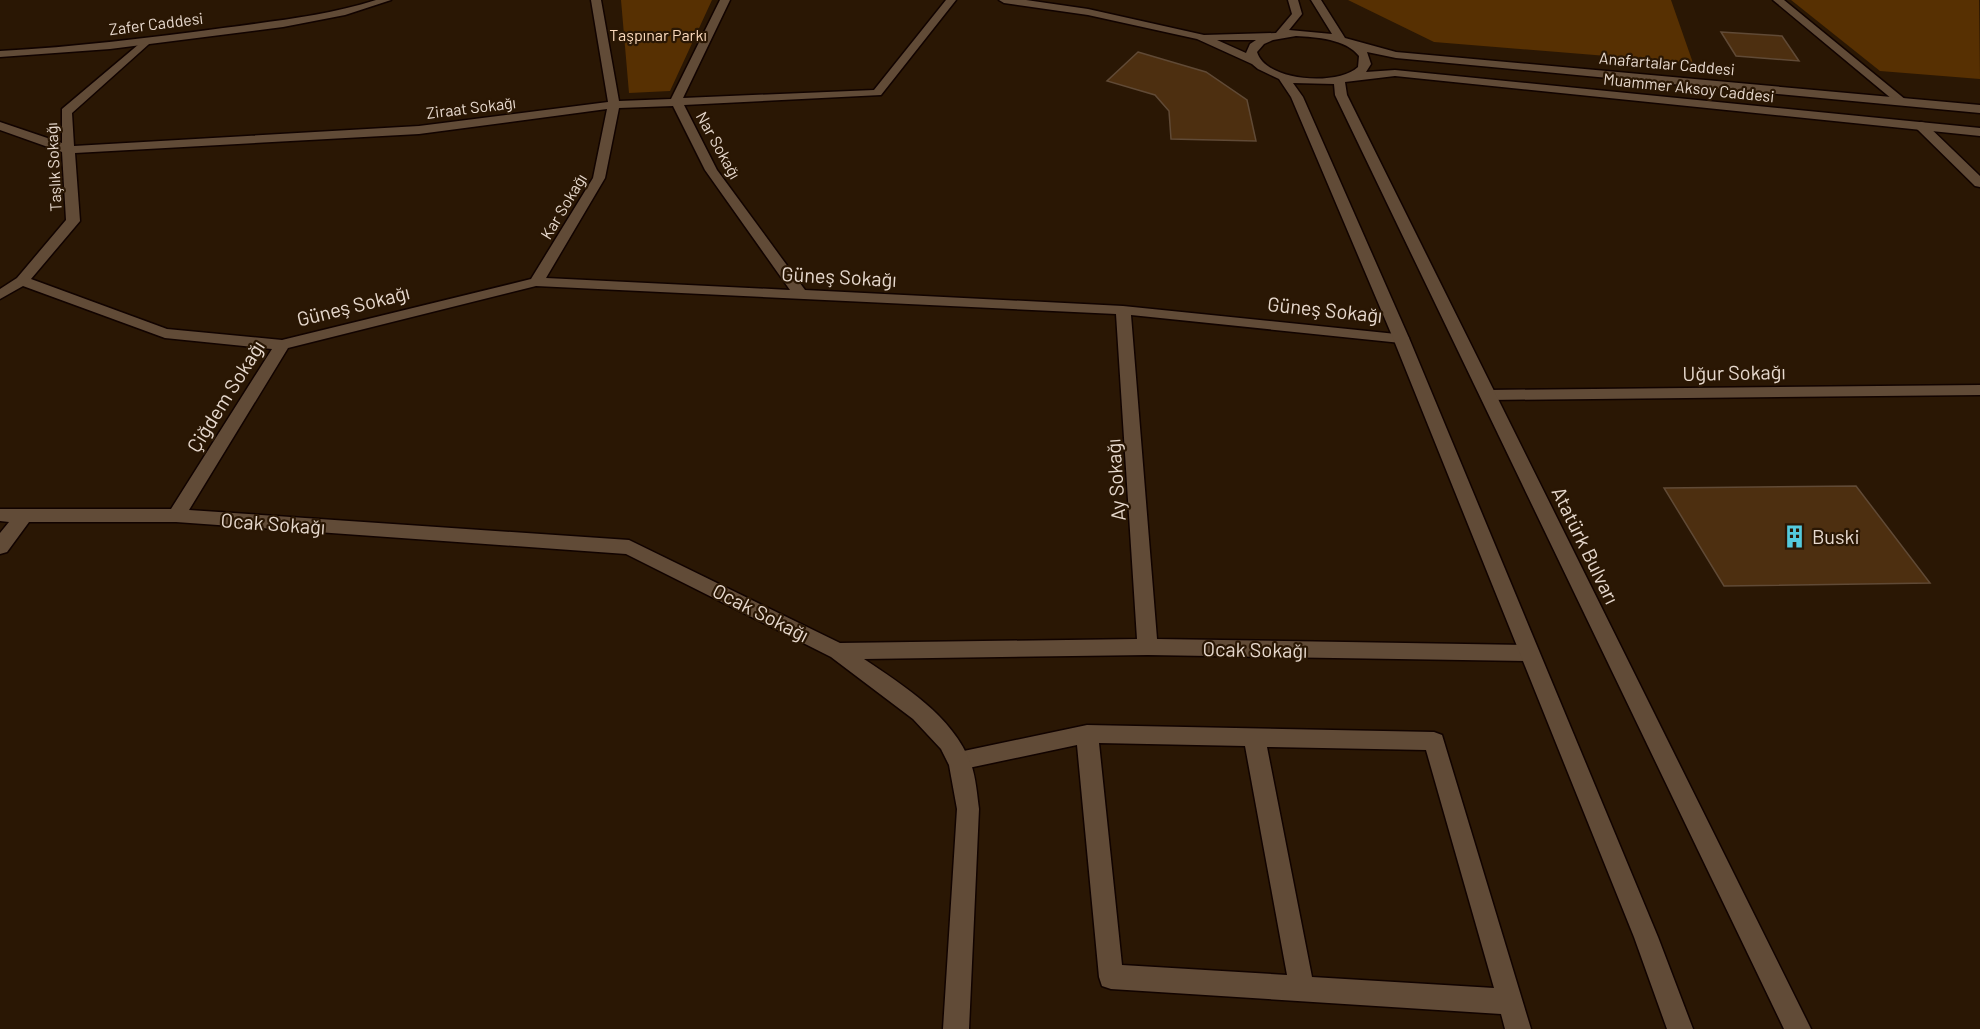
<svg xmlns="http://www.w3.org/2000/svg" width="1980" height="1029" font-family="Barlow,sans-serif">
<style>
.green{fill:#573002}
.building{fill:#4d2f10;stroke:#604a36;stroke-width:1.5}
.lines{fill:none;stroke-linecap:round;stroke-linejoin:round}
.lane-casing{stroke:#110300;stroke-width:3}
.street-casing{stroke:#110300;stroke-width:3}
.secondary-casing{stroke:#110300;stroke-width:3}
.lane{fill:#614b37;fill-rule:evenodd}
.street{fill:#614b37;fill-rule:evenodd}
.secondary{fill:#614b37;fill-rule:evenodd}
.labels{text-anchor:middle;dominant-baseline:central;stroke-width:4.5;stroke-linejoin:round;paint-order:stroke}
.far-street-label{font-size:16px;fill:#e7d9ce;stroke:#2a1704}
.far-park-label{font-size:16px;fill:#fad9bc;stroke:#2a1704}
.street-label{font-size:20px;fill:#e7d9ce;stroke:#2a1704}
.poi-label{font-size:20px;fill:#e7d9ce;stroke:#2a1704;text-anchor:start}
</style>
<rect width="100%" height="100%" fill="#2a1704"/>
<path class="green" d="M621,0H712L670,91L629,93Z
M1348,0H1671L1693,63L1434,42Z
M1791,0H1979L1980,79L1880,71Z"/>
<path class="building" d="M1721,32L1782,36L1799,61L1736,56Z
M1138,52L1206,72L1247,100L1256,141L1171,139L1169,111L1155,95L1107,81Z
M1856,486L1930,583L1724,586L1664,488Z"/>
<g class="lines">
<defs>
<path id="lane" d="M1087,725L1434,732L1442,735L1531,1029H1505L1501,1014L1111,989L1102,986L1099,977L1077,745L959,770L951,768L948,761L951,754L959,752ZM1099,743L1245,746L1287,975L1122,965ZM1267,747L1426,750L1494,988L1312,977Z"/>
<path id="street" d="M591,0H601L619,101L671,99L720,0H730L683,98L874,90L946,0H956L881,95L684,105L717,170L805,290L1123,306L1406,335L1409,338L1406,341L1401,343L1131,315L1157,639L1528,645L1535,647L1538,653L1535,659L1528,661L1148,655L864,659C904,686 953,716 971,764C976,778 977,794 979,809L969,1029H943L957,809L949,765L941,749L913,719L831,657L626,554L176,522H29L7,552L0,554V533L9,522L0,521V509H171L272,349L165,338L23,286L0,299V289L17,278L66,220L62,152L0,130V122L62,143V109L145,39L149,40V44L72,113L74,146L419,126L608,102ZM673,106L705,170L790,290L546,278L605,178L619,108ZM607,109L593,178L531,279L282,340L167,329L31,279L80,221L75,153L419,134ZM536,286L1116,314L1137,639L840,643L629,540L189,510L288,348Z
M1773,0H1784L1906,100V104H1898Z
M1921,122L1925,123L1980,176V187L1975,186L1917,129V123Z
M1980,385V395L1488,400L1482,399L1480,395L1482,391L1488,390Z"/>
<path id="secondary" d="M376,0H391L345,15L283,27L110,49L0,57V51C75,47 149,38 223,28C274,21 326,16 376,0Z
M999,0H1026L1088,9L1204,35L1276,33L1292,14L1288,0H1298L1302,14L1289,30L1332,34L1311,0H1321L1345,38L1396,52L1980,105V113L1396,58L1367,52L1371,64L1366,72L1395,70L1980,128V136L1395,76L1345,82L1347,95L1811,1029H1784L1335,95L1334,84L1293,83L1303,97L1409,338L1658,937L1693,1029H1667L1634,937L1393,338L1291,97L1279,79L1258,69L1252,64L1197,39L1088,15L1004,3ZM1296,36C1316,37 1346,39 1359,56L1358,67C1338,86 1266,82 1257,52L1264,44L1273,40ZM1217,40H1256L1250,44L1246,53Z"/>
</defs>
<use href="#lane" class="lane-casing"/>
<use href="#street" class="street-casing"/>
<use href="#secondary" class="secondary-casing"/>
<use href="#lane" class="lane"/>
<use href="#street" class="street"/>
<use href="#secondary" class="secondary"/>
</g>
<defs>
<symbol id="building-bare" viewBox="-9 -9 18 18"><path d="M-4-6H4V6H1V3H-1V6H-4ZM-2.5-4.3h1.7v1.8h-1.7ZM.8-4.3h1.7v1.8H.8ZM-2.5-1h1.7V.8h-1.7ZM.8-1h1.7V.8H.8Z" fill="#54cadd" stroke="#2a1704" stroke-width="2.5" paint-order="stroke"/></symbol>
</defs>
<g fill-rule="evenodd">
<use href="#building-bare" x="1778" y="520" width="33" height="33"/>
</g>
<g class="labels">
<g class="far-street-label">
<text transform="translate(156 23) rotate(-7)">Zafer Caddesi</text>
<text transform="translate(1667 63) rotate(5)">Anafartalar Caddesi</text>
<text transform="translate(1689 87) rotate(6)">Muammer Aksoy Caddesi</text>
<text transform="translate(471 107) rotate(-7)">Ziraat Sokağı</text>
<text transform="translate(719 145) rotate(61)">Nar Sokağı</text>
<text transform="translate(53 167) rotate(-93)">Taşlık Sokağı</text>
<text transform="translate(563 206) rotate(-59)">Kar Sokağı</text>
</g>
<g class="far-park-label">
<text x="658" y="34">Taşpınar Parkı</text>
</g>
<g class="street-label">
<text transform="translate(839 276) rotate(3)">Güneş Sokağı</text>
<text transform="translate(353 305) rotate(-14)">Güneş Sokağı</text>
<text transform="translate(1325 309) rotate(6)">Güneş Sokağı</text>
<text transform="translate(1734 372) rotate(-1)">Uğur Sokağı</text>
<text transform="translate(225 396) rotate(-58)">Çiğdem Sokağı</text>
<text transform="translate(1115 480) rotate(-94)">Ay Sokağı</text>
<text transform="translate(273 523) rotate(4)">Ocak Sokağı</text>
<text transform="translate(1586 545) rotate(64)">Atatürk Bulvarı</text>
<text transform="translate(761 612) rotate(27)">Ocak Sokağı</text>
<text transform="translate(1255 649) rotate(1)">Ocak Sokağı</text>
</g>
<g class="poi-label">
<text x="1812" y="536">Buski</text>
</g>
</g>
</svg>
